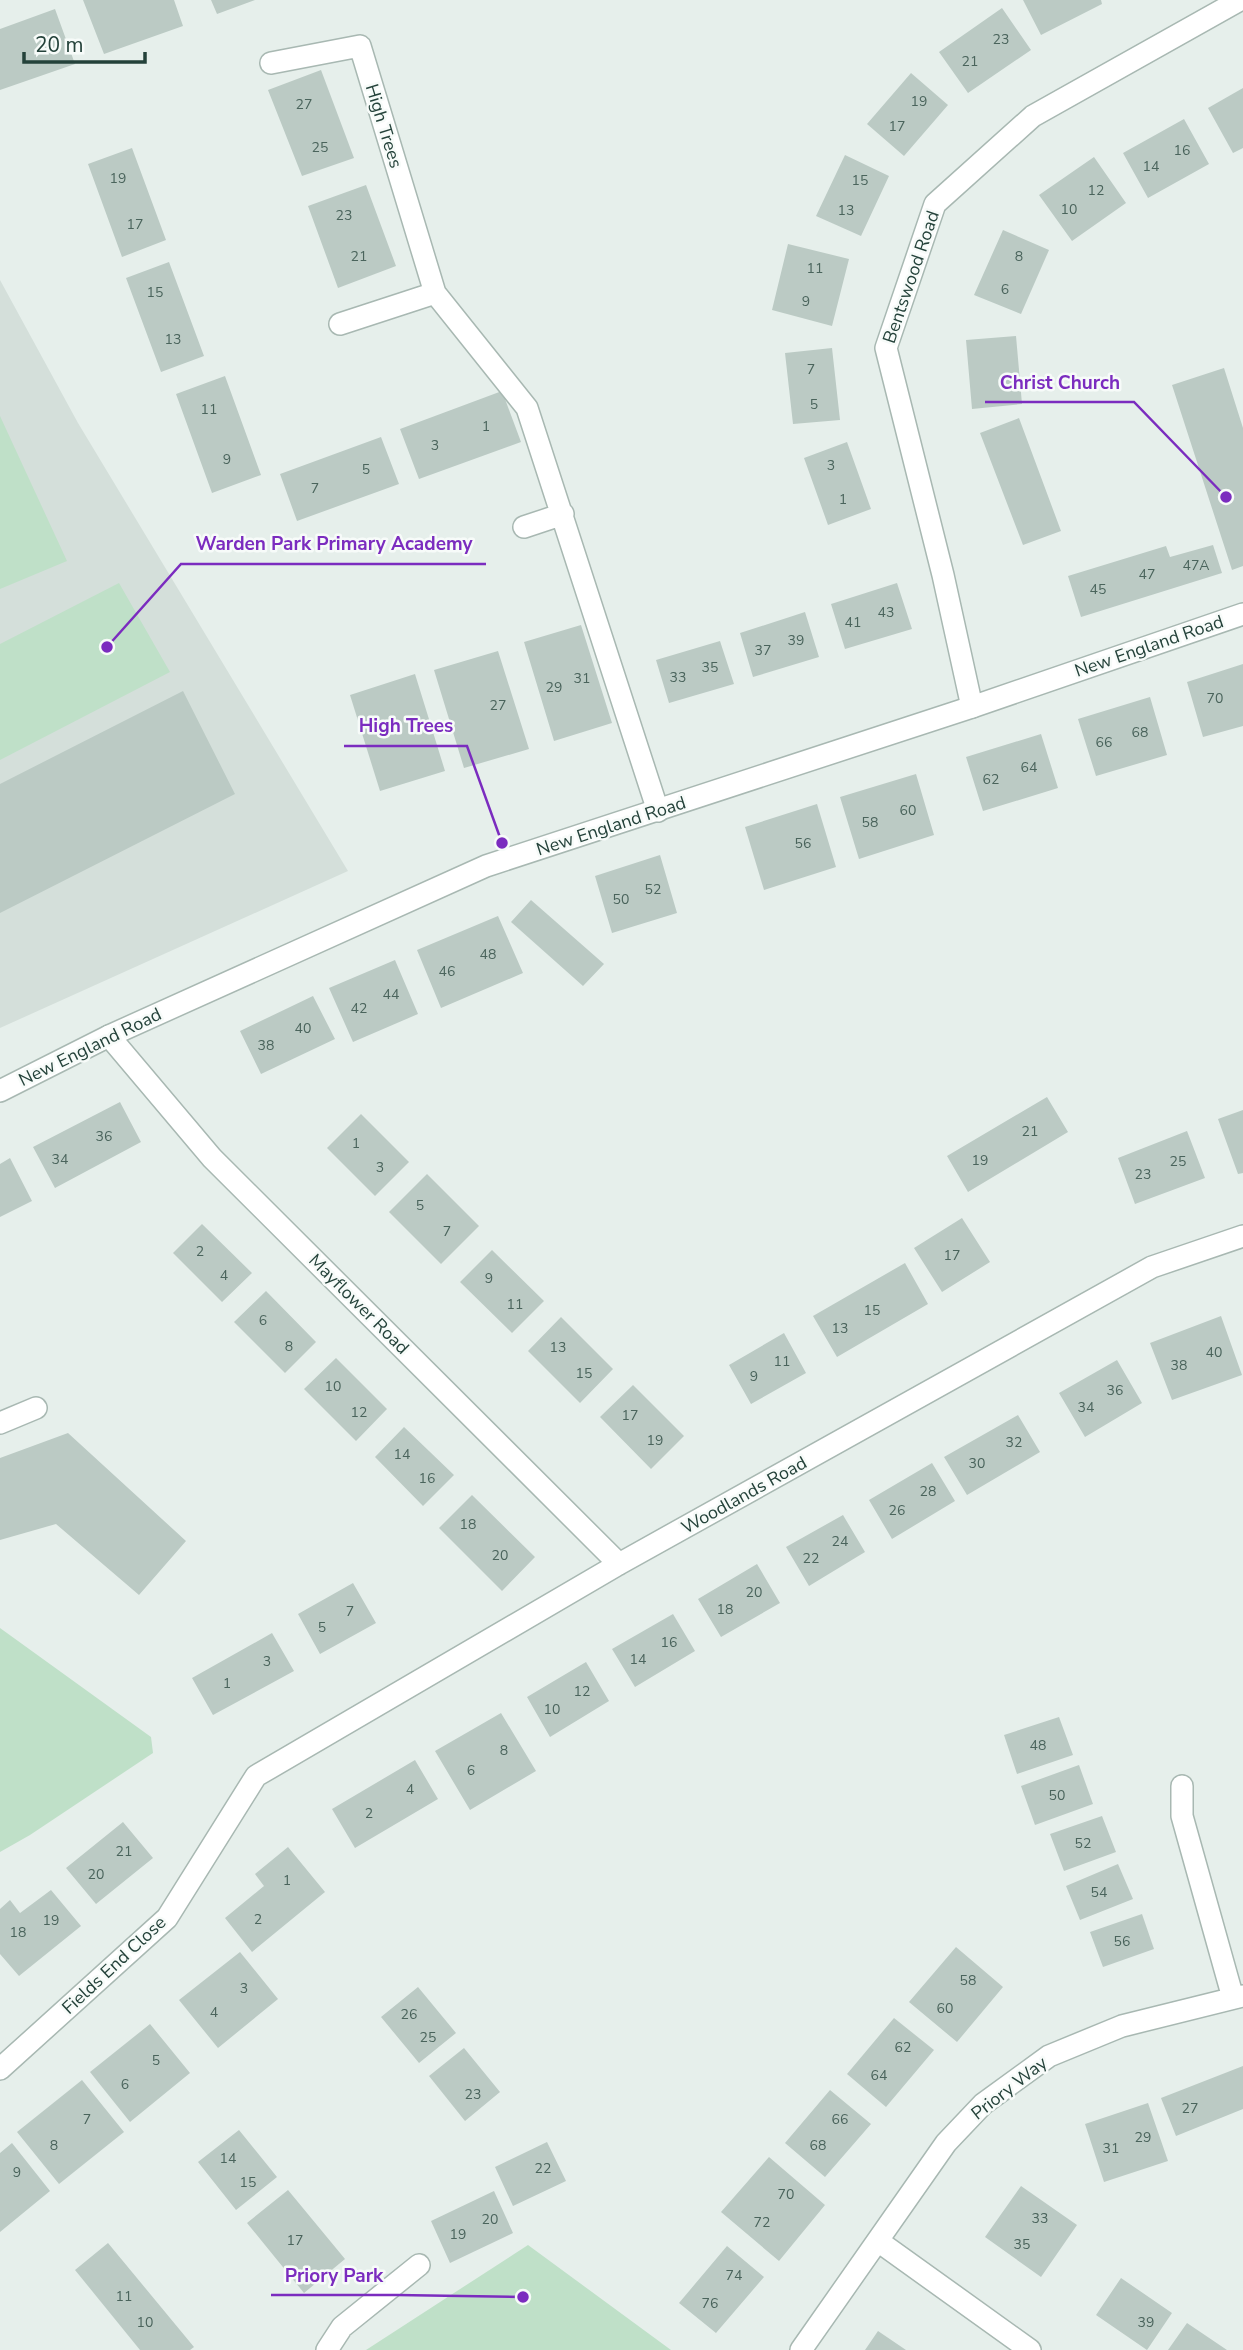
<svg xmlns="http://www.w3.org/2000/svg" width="1243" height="2350" font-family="'Nunito Sans',sans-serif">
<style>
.built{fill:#d4dfda}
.green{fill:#bfe0c8}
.building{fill:#bbcac4}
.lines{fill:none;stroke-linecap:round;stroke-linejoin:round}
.minor-casing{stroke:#a8b8b2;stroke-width:24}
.tertiary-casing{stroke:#a8b8b2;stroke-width:24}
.minor{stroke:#fff;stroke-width:21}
.tertiary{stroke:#fff;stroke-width:21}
.labels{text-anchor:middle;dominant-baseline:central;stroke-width:5;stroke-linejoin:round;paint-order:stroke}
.number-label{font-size:14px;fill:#4a645c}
.street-label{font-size:18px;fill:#24423a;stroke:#f7fbf9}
.leader{fill:none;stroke:#7b2cbf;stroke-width:2.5}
.callout-dot{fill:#7b2cbf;stroke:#f7fbf9;stroke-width:2.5}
.callout-label{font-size:19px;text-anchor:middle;font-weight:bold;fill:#7b2cbf;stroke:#f7fbf9;stroke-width:5;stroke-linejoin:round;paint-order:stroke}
</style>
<rect width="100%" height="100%" fill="#e6efeb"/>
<path class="built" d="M0,280L78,423L348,871L0,1028Z"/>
<path class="green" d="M0,416L67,561L0,589Z
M119,583L170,672L0,760V644Z
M0,1628L151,1737L153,1753L30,1835L0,1852Z
M528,2245L671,2350H366Z"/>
<path class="building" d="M83,0H174L183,26L104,54Z
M211,0H255L217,14Z
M1023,0H1101L1102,4L1041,35Z
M1002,8L1031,50L968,93L939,52Z
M55,9L75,64L0,90V29Z
M321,70L354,158L302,176L268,90Z
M911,73L948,105L904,156L867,124Z
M1243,88V148L1233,153L1208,108Z
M1184,119L1209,164L1148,198L1123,153Z
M132,148L166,240L122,257L88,164Z
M845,155L889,176L861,236L816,216Z
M1094,157L1126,203L1072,241L1039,195Z
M366,185L396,266L338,288L308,206Z
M1003,230L1049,250L1021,314L974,295Z
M788,244L849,259L832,326L772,310Z
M169,262L204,356L161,372L126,278Z
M1016,336L1022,404L972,409L966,340Z
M832,348L840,420L793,424L785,353Z
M1224,368L1243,428V566L1232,570L1172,385Z
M225,376L261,475L212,493L176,394Z
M502,391L521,442L419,479L400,429Z
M1019,418L1061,531L1023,545L980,433Z
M381,437L399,484L297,521L280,474Z
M847,442L871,509L828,525L804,458Z
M1213,545L1222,573L1081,617L1068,576L1166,546L1170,557Z
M897,583L912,629L845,649L831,604Z
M805,612L819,657L753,677L740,633Z
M581,625L612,723L554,741L524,642Z
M720,641L734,684L669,703L656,660Z
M498,651L529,749L464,768L434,670Z
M1243,664V726L1203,737L1187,682Z
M415,674L445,771L380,791L350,695Z
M183,691L235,794L0,913V784Z
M1150,697L1167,755L1096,776L1078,719Z
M1041,734L1058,788L983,811L966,757Z
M916,774L934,835L859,859L840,797Z
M817,804L836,867L764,890L745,827Z
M660,855L677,913L612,933L595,876Z
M531,900L604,964L583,986L511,922Z
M498,916L523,973L441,1008L417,950Z
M395,960L418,1014L353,1042L329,988Z
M313,996L335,1039L261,1074L240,1031Z
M1047,1097L1068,1132L968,1192L947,1156Z
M120,1102L141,1142L55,1188L33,1147Z
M1243,1110V1173L1238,1174L1218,1119Z
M361,1114L409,1162L375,1196L327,1148Z
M1187,1131L1205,1178L1135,1204L1118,1158Z
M10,1158L32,1201L0,1217V1164Z
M427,1174L479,1226L441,1264L389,1212Z
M962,1218L990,1262L942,1292L914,1248Z
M202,1224L252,1273L222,1302L173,1253Z
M492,1250L544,1301L512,1333L460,1282Z
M905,1263L928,1304L837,1357L813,1316Z
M266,1291L316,1342L285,1373L234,1322Z
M1221,1316L1242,1375L1172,1400L1150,1343Z
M561,1317L613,1369L580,1403L528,1351Z
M784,1333L806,1373L751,1404L729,1365Z
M336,1358L387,1409L356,1441L304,1389Z
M1117,1360L1142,1403L1085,1437L1059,1393Z
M633,1385L684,1436L651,1469L600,1417Z
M1018,1415L1040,1452L967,1495L944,1457Z
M404,1427L454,1475L423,1506L375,1457Z
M68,1433L186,1541L139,1595L56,1524L0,1540V1458Z
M932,1463L955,1501L892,1539L869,1500Z
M472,1495L535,1557L502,1591L439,1528Z
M843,1515L865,1552L809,1586L786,1547Z
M757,1564L780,1603L721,1637L698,1599Z
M353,1583L376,1623L320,1654L298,1614Z
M673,1614L695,1651L635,1687L612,1649Z
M272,1633L294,1671L213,1715L192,1678Z
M586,1662L609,1701L550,1737L527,1697Z
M501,1713L536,1771L470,1810L435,1751Z
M1059,1717L1073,1755L1017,1774L1004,1735Z
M415,1760L438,1799L355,1848L332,1809Z
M1079,1765L1093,1804L1035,1825L1021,1786Z
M1102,1816L1116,1852L1064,1871L1050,1834Z
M123,1822L153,1858L96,1904L66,1868Z
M288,1847L325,1892L252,1952L225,1918L264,1886L255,1874Z
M1118,1864L1133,1899L1080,1920L1066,1886Z
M51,1890L81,1926L19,1976L0,1954V1909L10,1900L20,1913Z
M1142,1914L1154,1949L1103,1967L1090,1932Z
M956,1947L1003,1987L957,2042L909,2002Z
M240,1952L278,1999L218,2048L179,2000Z
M418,1987L456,2033L419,2063L381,2017Z
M894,2018L934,2050L886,2107L847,2074Z
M150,2024L190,2073L130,2122L90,2072Z
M464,2048L500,2092L465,2121L429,2076Z
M1243,2066V2109L1176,2136L1161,2098Z
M82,2080L124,2132L59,2184L17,2132Z
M830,2090L871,2124L825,2177L785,2143Z
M1148,2103L1168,2161L1104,2182L1085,2124Z
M239,2130L277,2177L236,2210L198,2162Z
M547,2142L566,2181L513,2206L495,2167Z
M12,2143L50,2191L0,2232V2153Z
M769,2157L825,2205L779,2261L721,2212Z
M1021,2186L1077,2225L1041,2277L985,2237Z
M288,2190L345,2259L304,2293L247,2223Z
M494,2191L513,2233L450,2263L431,2221Z
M108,2243L194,2347L190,2350H140L75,2270Z
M727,2246L764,2277L716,2333L679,2303Z
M1121,2278L1172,2313L1147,2350L1096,2315Z
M1187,2323L1227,2350H1168Z
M878,2331L906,2350H865Z"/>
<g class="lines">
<defs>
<path id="minor" d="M271,63L360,46L435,293L527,408L658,811
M340,324L435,293
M524,527L563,514
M972,707L943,575L886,348L935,204L1033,116L1240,0
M109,1036L212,1158L619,1564
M0,1423L36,1408
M1182,1786V1816L1233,1998
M0,2069L167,1918L256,1776L619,1564L1152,1267L1243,1236
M878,2241L1030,2350
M327,2350L342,2327L419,2265
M801,2350L946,2143L983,2104L1049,2056L1122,2026L1243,1996"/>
<path id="tertiary" d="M0,1091L109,1036L486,866L972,707L1243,614"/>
</defs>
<use href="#minor" class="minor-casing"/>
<use href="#tertiary" class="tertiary-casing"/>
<use href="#minor" class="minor"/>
<use href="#tertiary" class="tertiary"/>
</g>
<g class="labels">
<g class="number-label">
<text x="1001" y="39">23</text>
<text x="970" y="61">21</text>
<text x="919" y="101">19</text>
<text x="304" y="104">27</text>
<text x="897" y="126">17</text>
<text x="320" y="147">25</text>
<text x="1182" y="150">16</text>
<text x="1151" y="166">14</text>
<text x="118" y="178">19</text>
<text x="860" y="180">15</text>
<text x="1096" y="190">12</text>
<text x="1069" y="209">10</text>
<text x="846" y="210">13</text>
<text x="344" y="215">23</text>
<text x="135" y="224">17</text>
<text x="359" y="256">21</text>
<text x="1019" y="256">8</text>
<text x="815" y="268">11</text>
<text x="1005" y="289">6</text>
<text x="155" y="292">15</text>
<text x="806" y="301">9</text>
<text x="173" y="339">13</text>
<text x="811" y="369">7</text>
<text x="814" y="404">5</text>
<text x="209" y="409">11</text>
<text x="486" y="426">1</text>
<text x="435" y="445">3</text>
<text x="227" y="459">9</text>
<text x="831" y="465">3</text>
<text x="366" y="469">5</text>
<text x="315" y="488">7</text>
<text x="843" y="499">1</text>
<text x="1196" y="565">47A</text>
<text x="1147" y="574">47</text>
<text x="1098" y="589">45</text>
<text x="886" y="612">43</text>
<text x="853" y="622">41</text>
<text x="796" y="640">39</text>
<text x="763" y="650">37</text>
<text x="710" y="667">35</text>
<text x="678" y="677">33</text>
<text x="582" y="678">31</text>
<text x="554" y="687">29</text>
<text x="1215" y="698">70</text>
<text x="498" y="705">27</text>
<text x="1140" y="732">68</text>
<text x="1104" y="742">66</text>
<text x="1029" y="767">64</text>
<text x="991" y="779">62</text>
<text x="908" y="810">60</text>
<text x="870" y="822">58</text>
<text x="803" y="843">56</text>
<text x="653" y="889">52</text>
<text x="621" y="899">50</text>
<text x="488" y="954">48</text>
<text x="447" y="971">46</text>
<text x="391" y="994">44</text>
<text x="359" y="1008">42</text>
<text x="303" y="1028">40</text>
<text x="266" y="1045">38</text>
<text x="1030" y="1131">21</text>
<text x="104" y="1136">36</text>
<text x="356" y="1143">1</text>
<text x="60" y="1159">34</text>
<text x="980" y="1160">19</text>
<text x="1178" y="1161">25</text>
<text x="380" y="1167">3</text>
<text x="1143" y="1174">23</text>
<text x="420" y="1205">5</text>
<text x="447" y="1231">7</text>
<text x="200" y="1251">2</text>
<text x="952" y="1255">17</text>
<text x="224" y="1275">4</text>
<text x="489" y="1278">9</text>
<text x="515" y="1304">11</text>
<text x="872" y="1310">15</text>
<text x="263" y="1320">6</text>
<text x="840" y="1328">13</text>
<text x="289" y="1346">8</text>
<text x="558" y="1347">13</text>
<text x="1214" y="1352">40</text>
<text x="782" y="1361">11</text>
<text x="1179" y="1365">38</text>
<text x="584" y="1373">15</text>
<text x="754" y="1376">9</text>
<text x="333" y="1386">10</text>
<text x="1115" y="1390">36</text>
<text x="1086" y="1407">34</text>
<text x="359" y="1412">12</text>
<text x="630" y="1415">17</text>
<text x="655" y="1440">19</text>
<text x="1014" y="1442">32</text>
<text x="402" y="1454">14</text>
<text x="977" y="1463">30</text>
<text x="427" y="1478">16</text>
<text x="928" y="1491">28</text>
<text x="897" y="1510">26</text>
<text x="468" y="1524">18</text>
<text x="840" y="1541">24</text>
<text x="500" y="1555">20</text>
<text x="811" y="1558">22</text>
<text x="754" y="1592">20</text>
<text x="725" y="1609">18</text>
<text x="350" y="1611">7</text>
<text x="322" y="1627">5</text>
<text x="669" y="1642">16</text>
<text x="638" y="1659">14</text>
<text x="267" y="1661">3</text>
<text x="227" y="1683">1</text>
<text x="582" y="1691">12</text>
<text x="552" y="1709">10</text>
<text x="1038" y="1745">48</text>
<text x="504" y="1750">8</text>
<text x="471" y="1770">6</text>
<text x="410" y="1789">4</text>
<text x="1057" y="1795">50</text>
<text x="369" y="1813">2</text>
<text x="1083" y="1843">52</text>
<text x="124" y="1851">21</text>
<text x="96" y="1874">20</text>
<text x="287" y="1880">1</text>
<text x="1099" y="1892">54</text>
<text x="258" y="1919">2</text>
<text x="51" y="1920">19</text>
<text x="18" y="1932">18</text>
<text x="1122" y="1941">56</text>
<text x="968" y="1980">58</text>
<text x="244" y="1988">3</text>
<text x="945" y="2008">60</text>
<text x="214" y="2012">4</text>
<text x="409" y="2014">26</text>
<text x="428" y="2037">25</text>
<text x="903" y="2047">62</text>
<text x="156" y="2060">5</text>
<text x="879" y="2075">64</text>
<text x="125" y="2084">6</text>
<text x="473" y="2094">23</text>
<text x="1190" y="2108">27</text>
<text x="87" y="2119">7</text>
<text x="840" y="2119">66</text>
<text x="1143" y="2137">29</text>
<text x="54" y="2145">8</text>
<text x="818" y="2145">68</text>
<text x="1111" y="2148">31</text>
<text x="228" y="2158">14</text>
<text x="543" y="2168">22</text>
<text x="17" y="2172">9</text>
<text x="248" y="2182">15</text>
<text x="786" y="2194">70</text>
<text x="1040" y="2218">33</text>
<text x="490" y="2219">20</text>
<text x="762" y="2222">72</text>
<text x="458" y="2234">19</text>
<text x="295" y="2240">17</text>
<text x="1022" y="2244">35</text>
<text x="734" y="2275">74</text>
<text x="124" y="2296">11</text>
<text x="710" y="2303">76</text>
<text x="145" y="2322">10</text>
<text x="1146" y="2322">39</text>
</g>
<g class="street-label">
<text transform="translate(384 126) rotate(73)">High Trees</text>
<text transform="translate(911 277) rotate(-71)">Bentswood Road</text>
<text transform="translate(1149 646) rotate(-19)">New England Road</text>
<text transform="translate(611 826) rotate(-18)">New England Road</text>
<text transform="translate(90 1047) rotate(-26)">New England Road</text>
<text transform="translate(359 1304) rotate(45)">Mayflower Road</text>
<text transform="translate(744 1495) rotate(-29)">Woodlands Road</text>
<text transform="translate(114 1965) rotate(-43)">Fields End Close</text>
<text transform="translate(1009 2088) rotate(-38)">Priory Way</text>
</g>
</g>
<path class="leader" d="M1226 497L1134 402H985M107 647L181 564H486M502 843L467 746H344M523 2297L397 2295H271"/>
<g class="callout-dot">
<circle cx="1226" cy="497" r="7"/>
<circle cx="107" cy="647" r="7"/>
<circle cx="502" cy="843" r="7"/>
<circle cx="523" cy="2297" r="7"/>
</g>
<g class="callout-label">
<text x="1060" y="389">Christ Church</text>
<text x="334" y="550">Warden Park Primary Academy</text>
<text x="406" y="732">High Trees</text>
<text x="334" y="2282">Priory Park</text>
</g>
<path d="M24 52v10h121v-10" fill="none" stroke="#24423a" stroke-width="3.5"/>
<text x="35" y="52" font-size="21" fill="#24423a" stroke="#f7fbf9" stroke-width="5" paint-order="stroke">20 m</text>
</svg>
